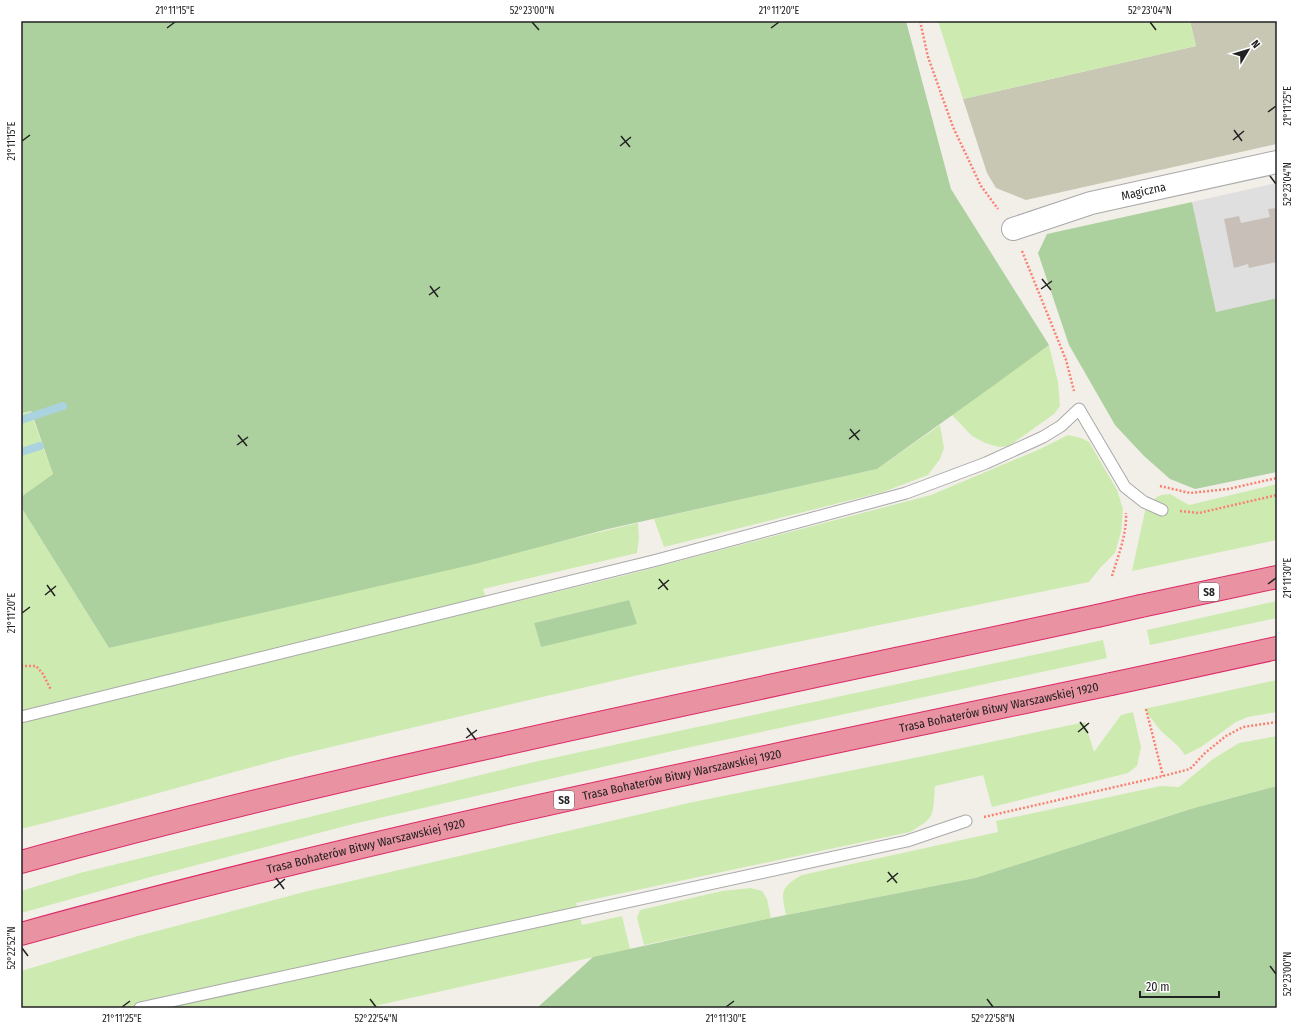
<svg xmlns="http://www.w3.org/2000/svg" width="1298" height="1029" font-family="'Fira Sans Condensed',sans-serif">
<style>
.residential{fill:#e0dfdf}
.construction{fill:#c7c7b4}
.grass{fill:#cdebb0;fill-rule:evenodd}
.forest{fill:#add19e}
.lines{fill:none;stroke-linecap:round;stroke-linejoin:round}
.stream{stroke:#aad3df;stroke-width:8}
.building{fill:#c7bfb8}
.service-casing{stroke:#a9a9a9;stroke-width:13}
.minor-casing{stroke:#a9a9a9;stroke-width:24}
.motorway-casing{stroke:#dc2a67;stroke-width:24}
.path{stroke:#fa8072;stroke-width:2.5;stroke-dasharray:2 2;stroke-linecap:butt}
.service{stroke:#fff;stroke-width:11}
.minor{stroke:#fff;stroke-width:22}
.motorway{stroke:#e892a2;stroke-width:22}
.motorway-bridge-casing{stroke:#dc2a67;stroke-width:24;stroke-linecap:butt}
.motorway-bridge{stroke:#e892a2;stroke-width:22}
.ticks{fill:none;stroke:#222;stroke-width:1.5}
.labels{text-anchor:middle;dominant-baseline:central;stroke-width:3;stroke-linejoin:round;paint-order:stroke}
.shield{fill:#fff;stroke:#646464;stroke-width:1}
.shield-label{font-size:11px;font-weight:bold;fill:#222}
.street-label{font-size:12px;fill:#222;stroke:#fff}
.neatline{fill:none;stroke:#222;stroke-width:1.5}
.ticks-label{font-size:10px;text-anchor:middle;fill:#222}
</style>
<rect width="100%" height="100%" fill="#f2efe9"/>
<path class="residential" d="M1277,183V298L1216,312L1192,202Z"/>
<path class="construction" d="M1190,21H1277V144L1026,200L996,188L987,173L963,99L1196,46Z"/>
<path class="grass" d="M938,21H1190L1196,46L963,99Z
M1049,345L1058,382L1060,406L1054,414L1009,446L999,447L985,443L972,436L952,415Z
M30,411L53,474L21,497V413Z
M940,425L944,448L940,459L928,475L883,492L664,547L654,519L877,469Z
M1068,435L1081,438L1089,442L1117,490L1123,509L1121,532L1115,553L1100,568L1089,582L652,672L516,703L289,757L108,807L21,829V507L109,648L638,523L639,539L637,553L483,589L489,608L622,576L931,495L1040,449ZM629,600L541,647L534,623Z
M1277,484V540L1132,571L1145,511L1155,498L1161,495L1170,494L1189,505Z
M1277,601V618L1150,645L1147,630Z
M1103,640L1107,658L677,750L353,824L147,878L21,913V891L80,873L534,762Z
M1277,680V712L1248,717L1236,722L1201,747L1185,755L1178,746L1161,731L1144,709Z
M1133,712L1141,747L1137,766L1128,773L992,807L983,775L935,786C932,815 938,816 910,832L576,903L582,925L622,916L630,949L366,1008H21V971L138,936L304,892L693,802L924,756L1085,722L1094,752L1121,715Z
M1277,736V786L1194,808L975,878L786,915C781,892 780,887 802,875L998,832L996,821L1161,786L1179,787L1213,759L1239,743Z
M751,888L762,891L767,899L771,918L644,945L637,918L640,910L722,891Z"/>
<path class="forest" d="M21,21H906L951,189L1049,345L993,386L877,469L608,529L475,564L109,648L21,507V497L53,474L31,411L21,413Z
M1192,202L1216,312L1277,298V472L1195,489L1170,479L1144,456L1115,425L1069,345L1038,253L1047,234Z
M629,600L637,624L541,647L534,623Z
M1277,786V1008H537L593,957L771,918L975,878L1194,808Z"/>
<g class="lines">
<path class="stream" d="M21,420L63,406
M21,452L40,446"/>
</g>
<path class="building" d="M1277,208V262L1249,268L1248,264L1234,268L1224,219L1239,216L1241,223L1270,217L1268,209Z"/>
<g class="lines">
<defs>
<path id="service" d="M21,717L657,560L906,493L986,463L1043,437L1061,426L1079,409L1125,487L1144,502L1162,510
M140,1008L907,841L966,821"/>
<g id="minor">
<path id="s1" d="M1013,229L1091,203L1277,162"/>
</g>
<g id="motorway">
<path d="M1141,606L1277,577"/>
<path d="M1158,674L1277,648"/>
<path d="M21,862C180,818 340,780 500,745C699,700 898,659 1097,616"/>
<path id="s2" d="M21,934C381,834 747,761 1111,684"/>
</g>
</defs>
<use href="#service" class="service-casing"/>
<use href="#minor" class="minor-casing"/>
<use href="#motorway" class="motorway-casing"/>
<path class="path" d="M920,21L928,57L953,127L981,186L998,209
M1022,251L1066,360L1074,391
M1160,486L1190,493L1228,489L1277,478
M1180,511L1199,513L1277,495
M1112,576C1118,556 1127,534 1126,513
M21,666H36L43,674L51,690
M1146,709L1163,776
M984,817L1163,776L1190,769L1205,753L1226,736L1243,727L1277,722"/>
<use href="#service" class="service"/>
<use href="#minor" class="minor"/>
<use href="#motorway" class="motorway"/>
<defs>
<path id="motorway-bridge" d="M1097,616L1141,606
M1111,684L1158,674"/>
</defs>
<use href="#motorway-bridge" class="motorway-bridge-casing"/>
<use href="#motorway-bridge" class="motorway-bridge"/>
</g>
<path class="ticks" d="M532,22L539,30M1150,22L1156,30M167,28L175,22M771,28L779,22M1268,112L1276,106M1234,130L1242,141M621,136L630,147M1233,140L1244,131M22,141L30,135M620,146L631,137M1270,176L1276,184M1042,279L1051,290M430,286L438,297M1041,289L1052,281M429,295L440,287M850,429L859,440M238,435L247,446M849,439L860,430M237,445L248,437M659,579L668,590M1268,584L1276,578M47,585L55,596M658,589L669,580M45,595L56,586M22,613L30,607M1080,722L1088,733M467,728L476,740M1078,732L1089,723M466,738L477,730M888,872L897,883M276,878L284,889M887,882L898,873M274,888L285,879M22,948L28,956M1270,966L1276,974M370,999L376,1007M987,999L993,1007M122,1007L130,1001M726,1007L734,1001"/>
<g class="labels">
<g class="shield">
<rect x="1199" y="583" width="20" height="18" rx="3"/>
<rect x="554" y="791" width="20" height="18" rx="3"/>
</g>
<g class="shield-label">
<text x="1209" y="592">S8</text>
<text x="564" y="800">S8</text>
</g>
<g class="street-label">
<text stroke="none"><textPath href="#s1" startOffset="136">Magiczna</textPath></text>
<text stroke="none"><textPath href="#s2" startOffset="1004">Trasa Bohaterów Bitwy Warszawskiej 1920</textPath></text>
<text stroke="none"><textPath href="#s2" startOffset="680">Trasa Bohaterów Bitwy Warszawskiej 1920</textPath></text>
<text stroke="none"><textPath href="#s2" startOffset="356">Trasa Bohaterów Bitwy Warszawskiej 1920</textPath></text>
</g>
</g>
<rect width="1298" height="1029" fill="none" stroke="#ffffff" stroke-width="44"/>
<g transform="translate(1248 50) rotate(52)" stroke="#ffffff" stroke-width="3" paint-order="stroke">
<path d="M0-3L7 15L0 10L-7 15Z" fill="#222222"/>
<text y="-6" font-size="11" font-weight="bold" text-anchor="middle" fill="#222222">N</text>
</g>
<path d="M1140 991v6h79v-6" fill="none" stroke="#222222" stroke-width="2"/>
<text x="1146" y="991" font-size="12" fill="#222222" stroke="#ffffff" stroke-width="3" paint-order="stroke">20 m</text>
<rect x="22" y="22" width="1254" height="985" class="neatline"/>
<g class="ticks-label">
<text x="175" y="14">21°11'15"E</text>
<text x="532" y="14">52°23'00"N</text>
<text x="779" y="14">21°11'20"E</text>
<text x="1150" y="14">52°23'04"N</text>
<text transform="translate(1287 106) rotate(-90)" y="4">21°11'25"E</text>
<text transform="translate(11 141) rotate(-90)" y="4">21°11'15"E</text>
<text transform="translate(1287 184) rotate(-90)" y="4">52°23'04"N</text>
<text transform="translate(1287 578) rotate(-90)" y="4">21°11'30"E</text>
<text transform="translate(11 613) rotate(-90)" y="4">21°11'20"E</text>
<text transform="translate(11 948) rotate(-90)" y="4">52°22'52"N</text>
<text transform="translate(1287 974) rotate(-90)" y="4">52°23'00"N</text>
<text x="122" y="1022">21°11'25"E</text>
<text x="376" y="1022">52°22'54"N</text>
<text x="726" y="1022">21°11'30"E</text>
<text x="993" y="1022">52°22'58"N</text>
</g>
</svg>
